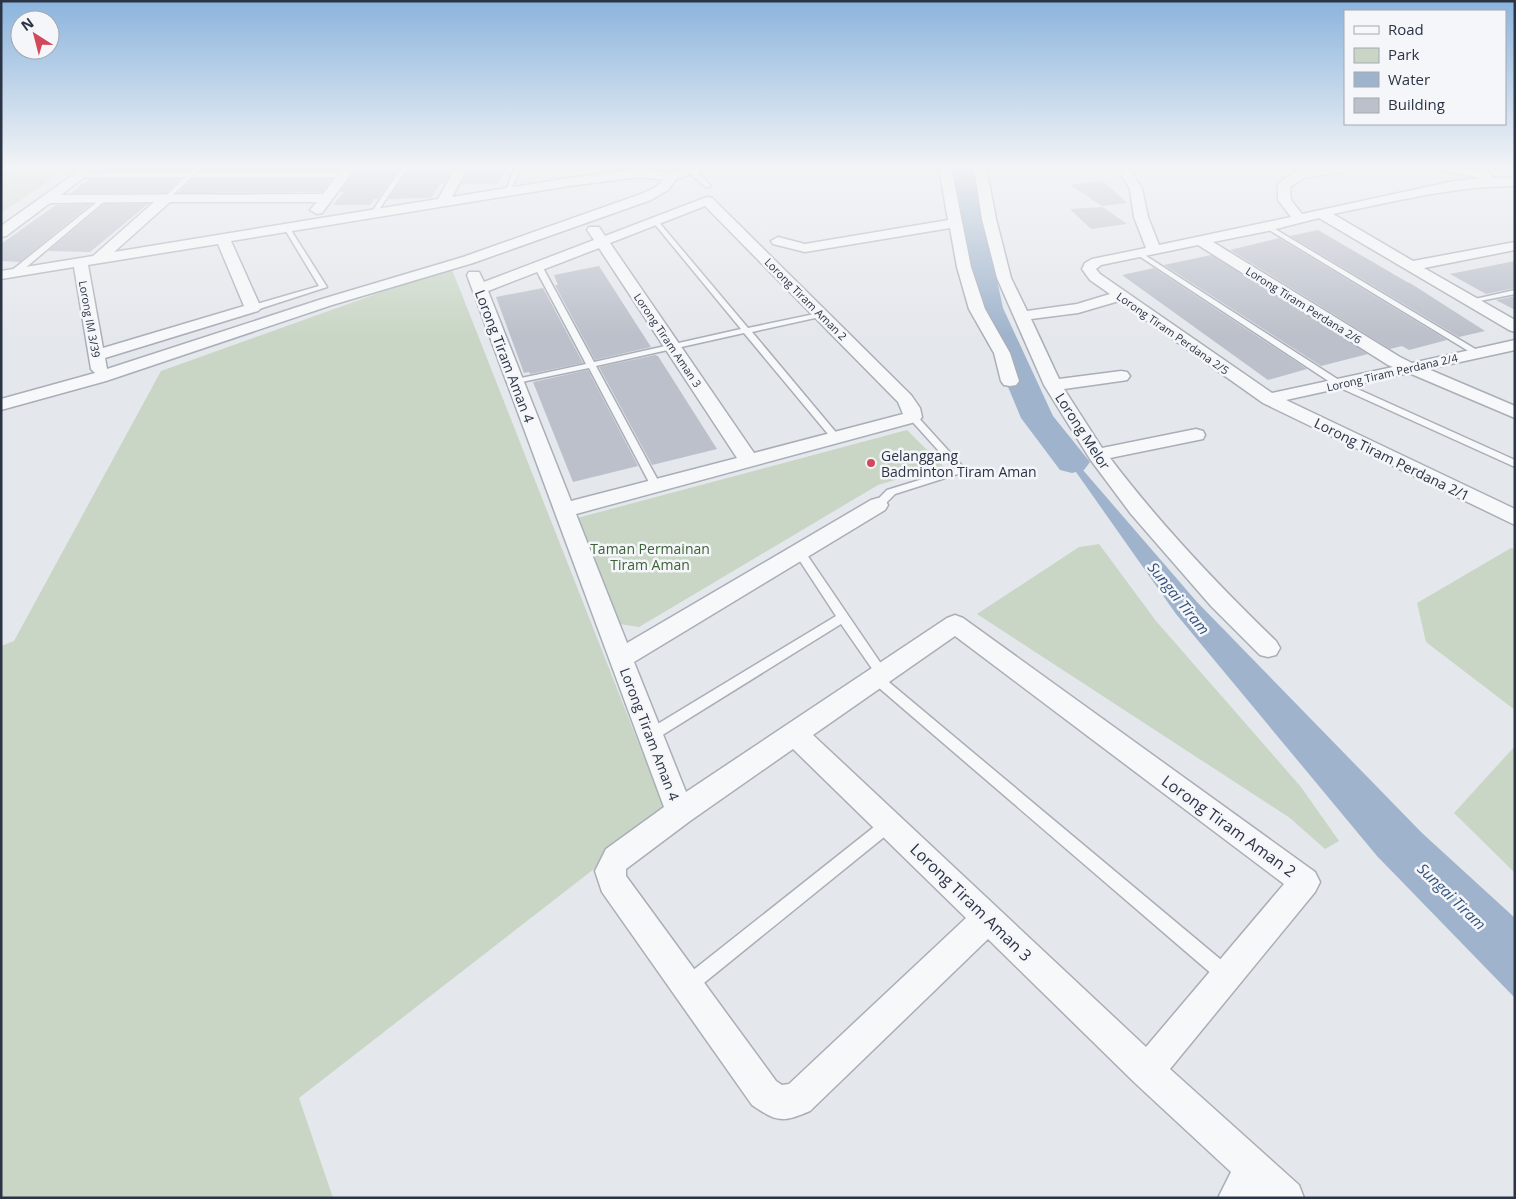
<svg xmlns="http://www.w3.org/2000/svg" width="1516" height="1199" font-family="'Open Sans',sans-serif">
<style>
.green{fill:#c9d6c5}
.water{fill:#9fb4cc}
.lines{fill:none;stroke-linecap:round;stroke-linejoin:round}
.river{fill:#9fb4cc;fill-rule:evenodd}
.building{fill:#bbc0ca}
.service-casing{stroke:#a9aeb7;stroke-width:3}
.minor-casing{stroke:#a9aeb7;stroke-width:3}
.service{fill:#f7f8fa;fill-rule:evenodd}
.minor{fill:#f7f8fa;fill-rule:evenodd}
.poi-dot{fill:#d1495b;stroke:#f4f6f9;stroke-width:2}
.labels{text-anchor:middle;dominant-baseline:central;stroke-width:5;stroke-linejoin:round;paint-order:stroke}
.far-street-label{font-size:11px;fill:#2b3445;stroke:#f4f6f9}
.street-label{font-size:14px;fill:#2b3445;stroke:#f4f6f9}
.poi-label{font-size:14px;fill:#2b3445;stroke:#f4f6f9;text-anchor:start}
.park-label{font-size:14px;fill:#3f6138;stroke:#f4f6f9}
.water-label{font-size:15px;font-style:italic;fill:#34527a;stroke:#f4f6f9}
.near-street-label{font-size:16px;fill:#2b3445;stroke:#f4f6f9}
</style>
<rect width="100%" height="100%" fill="#e4e7ec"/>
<path class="green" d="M1,167H69L1,213Z
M451,267L666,813L299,1098L333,1198H1V646L14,641L161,371Z
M907,430L943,466L878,485L639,627L614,623L577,518Z
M1099,544L1156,621L1301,787L1339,841L1325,849L1290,818L977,614L1079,547Z
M1511,548L1515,549V710L1426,642L1417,603Z
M1515,746V873L1454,813Z"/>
<path class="water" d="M1038,418L1197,602L1422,833L1515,918V998L1377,856L1176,614Z"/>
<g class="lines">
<path class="river" d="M951,167H973L1003,308L1053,416L1090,462L1084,470L1072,473L1060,470L1021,418L975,308Z"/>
</g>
<path class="building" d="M108,167H194L188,171H102Z
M204,167H342L338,171H201Z
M358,167H400L378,199H374L370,205H333L344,192H340Z
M410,167H454L444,184H440L431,198L388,199Z
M470,167H506L498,184H461Z
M89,179H180L167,193H71Z
M193,179H332L322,192L178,193Z
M1103,181L1127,203L1102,206L1070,185Z
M91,204L20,262L1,261V244L56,205Z
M104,204H148L90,252L48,251Z
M1103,207L1127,224L1091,229L1070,209Z
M1318,230L1407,282L1410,283L1485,331L1459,337L1290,236Z
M1279,238L1447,340L1409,350L1402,346L1390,349L1230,250Z
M1211,255L1368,354L1321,366L1164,265Z
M1515,261V288L1486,294L1450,274Z
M599,266L651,347L595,360L555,285H558L554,275Z
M1154,268L1307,369L1268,380L1122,275Z
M543,288L583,363L530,374L529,372L524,373L496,297Z
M1515,296V310L1496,300Z
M655,355L658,356L717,449L652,465L651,463L599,367Z
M588,370L638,466L573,482L533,382Z"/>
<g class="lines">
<defs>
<path id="service" d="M196,167H202L196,173H343L346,175L343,177H192L166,201L163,199L185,177H79L76,175L79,173H189Z
M402,167H408L376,214H372L371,213Z
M515,167H521L510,192L505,193Z
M687,169C696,169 704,178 710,185V187H706L687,171Z
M102,198L107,199L17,275H11V271Z
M655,219L657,220L748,328L824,312V316L752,332L839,436V440H833L744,333L596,366L661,486L656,489L651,486L589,368L512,384V380L586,364L534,266L538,264L542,266L594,362L741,329L653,222V220Z
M1266,226H1270L1482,353L1481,355H1475L1266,228Z
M285,227H289L327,287L256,310H250V306L319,286L284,228Z
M1136,252H1140L1342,382L1515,460V467L1336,386L1136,254Z
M1515,290V294L1470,303L1466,301Z
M913,414L916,415L966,470L964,472L895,494L882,507H874L873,505L874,503L887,490L955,469L910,419V415Z
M799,548L803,549L886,671L888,674L884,678L1232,969L1234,975L1232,981L1226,983L1220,981L871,681L869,678L871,675L875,673L841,624L656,739L651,740L646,739L645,735L646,731L836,616L794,552Z
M889,818L894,819L896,824L894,829L694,991L688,993L682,991L680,985L682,979L884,819Z"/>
<path id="minor" d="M84,167H97L61,195L323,194L344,167H356L322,213L317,214L310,210L317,202H170L114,252L438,199L456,167H468L452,197L569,178L640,169L670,173L688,167H705L703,170L676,179L668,190L651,200L473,263L332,305L106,381L1,410V399L95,373L91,369L74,267L1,279V271L93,256L154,202L50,203L6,236L1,237V226ZM640,177L663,180L656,187L641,194L463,257L322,299L107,369L105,358L258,311L261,308L231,241L569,186ZM218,244L244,306L103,348L88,265Z
M939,167H951L971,267L985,309L1010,353L1019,381L1016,385L1010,386L1004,385L1001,381L994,353L969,309L957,267L950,228L805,252L773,244L771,241L778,237L805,244L948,220Z
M974,167H986L996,219L1011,278L1027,311L1077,304L1110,294L1090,280L1082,269L1085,263L1092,259L1146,248L1134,217L1130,189L1117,167H1129L1142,189L1148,217L1159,245L1291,217L1278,200V185C1293,166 1330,165 1352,167L1346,171L1304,178L1290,187L1291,200L1302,214L1454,181L1480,178L1440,170L1438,167H1459L1486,172L1490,173L1492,176L1491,178H1515V186C1453,186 1393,202 1333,214L1413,261L1515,242V250L1424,268L1515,320V332L1509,330L1319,218L1268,231L1213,242L1400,357L1412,363L1515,340V350L1428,369L1515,406V418L1409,373L1286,400L1515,509V525L1263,403L1119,301L1078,313L1031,319L1059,379L1121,371L1127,372L1130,376L1127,380L1121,381L1064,389L1102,448L1196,429L1203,431L1205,435L1203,439L1110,458C1160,524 1217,584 1276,641L1280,648L1276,655L1268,657L1260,655L1211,606L1131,514L1090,459L1044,385L997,278L982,219ZM1198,245L1388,365L1393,367L1272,393L1100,274L1096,269L1101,265Z
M707,197L712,198L911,395L920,408L922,417L919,421L576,514L627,643L871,500L878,498L885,500L888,505L885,510L634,662L686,792L947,618L955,615L963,618L1315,872L1320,882L1315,892L1170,1069L1299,1185L1304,1198H1218L1231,1172L1135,1083L988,939L810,1111C782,1123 777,1122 752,1105L602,892L595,871L606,849L664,807L467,275L469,272H479L484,282L594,240L587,230L589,227H599L605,236ZM705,206L898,402L903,414L754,453L610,243ZM599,248L737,458L571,501L488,291ZM955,636L1284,884L1146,1047L813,735ZM793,749L966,918L789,1084L782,1085L776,1081L626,876V869L690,821Z"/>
</defs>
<use href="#service" class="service-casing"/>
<use href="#minor" class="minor-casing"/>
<use href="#service" class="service"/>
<use href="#minor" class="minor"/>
</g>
<linearGradient id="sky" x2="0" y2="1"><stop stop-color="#8bb4dd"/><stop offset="0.5" stop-color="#f3f4f6"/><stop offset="1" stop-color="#f3f4f6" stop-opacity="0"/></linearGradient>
<rect width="1516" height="335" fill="url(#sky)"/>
<circle class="poi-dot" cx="871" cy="463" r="5"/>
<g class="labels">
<g class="far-street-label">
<text transform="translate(806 299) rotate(45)">Lorong Tiram Aman 2</text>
<text transform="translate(1304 305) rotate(32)">Lorong Tiram Perdana 2/6</text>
<text transform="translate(90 319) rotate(80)">Lorong IM 3/39</text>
<text transform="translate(1173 333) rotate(35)">Lorong Tiram Perdana 2/5</text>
<text transform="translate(668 340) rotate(56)">Lorong Tiram Aman 3</text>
<text transform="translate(1392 372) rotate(-13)">Lorong Tiram Perdana 2/4</text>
</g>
<g class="street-label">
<text transform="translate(505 356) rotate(69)">Lorong Tiram Aman 4</text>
<text transform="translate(1083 431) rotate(57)">Lorong Melor</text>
<text transform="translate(1392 459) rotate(26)">Lorong Tiram Perdana 2/1</text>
<text transform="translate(650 734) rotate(69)">Lorong Tiram Aman 4</text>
</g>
<g class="poi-label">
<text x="881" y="455">Gelanggang<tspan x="881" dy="16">Badminton Tiram Aman</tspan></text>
</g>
<g class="park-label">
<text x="650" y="548">Taman Permainan<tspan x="650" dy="16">Tiram Aman</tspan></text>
</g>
<g class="water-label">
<text transform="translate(1179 598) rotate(51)">Sungai Tiram</text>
<text transform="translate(1452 896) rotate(44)">Sungai Tiram</text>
</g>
<g class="near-street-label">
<text transform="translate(1229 826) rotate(36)">Lorong Tiram Aman 2</text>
<text transform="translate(971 902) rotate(44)">Lorong Tiram Aman 3</text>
</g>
</g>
<rect width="1516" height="1199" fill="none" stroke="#2b3445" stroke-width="5"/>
<rect x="1344" y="10" width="162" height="115" fill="#f4f6f9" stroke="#a4a8b1"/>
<rect x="1354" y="26" width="25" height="8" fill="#f7f8fa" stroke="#a4a8b1"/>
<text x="1388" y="35" font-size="15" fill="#2b3445">Road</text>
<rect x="1354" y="48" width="25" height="15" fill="#c9d6c5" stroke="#a4a8b1"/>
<text x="1388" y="60" font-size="15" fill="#2b3445">Park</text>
<rect x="1354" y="72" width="25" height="15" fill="#9fb4cc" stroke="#a4a8b1"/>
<text x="1388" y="85" font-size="15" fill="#2b3445">Water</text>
<rect x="1354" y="98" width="25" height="15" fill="#bbc0ca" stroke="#a4a8b1"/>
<text x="1388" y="110" font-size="15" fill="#2b3445">Building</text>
<g transform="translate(35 35) rotate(324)"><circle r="24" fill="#f4f6f9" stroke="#a4a8b1"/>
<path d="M0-4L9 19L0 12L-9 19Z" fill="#d1495b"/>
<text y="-8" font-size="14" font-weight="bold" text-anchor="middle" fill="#2b3445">N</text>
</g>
</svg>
